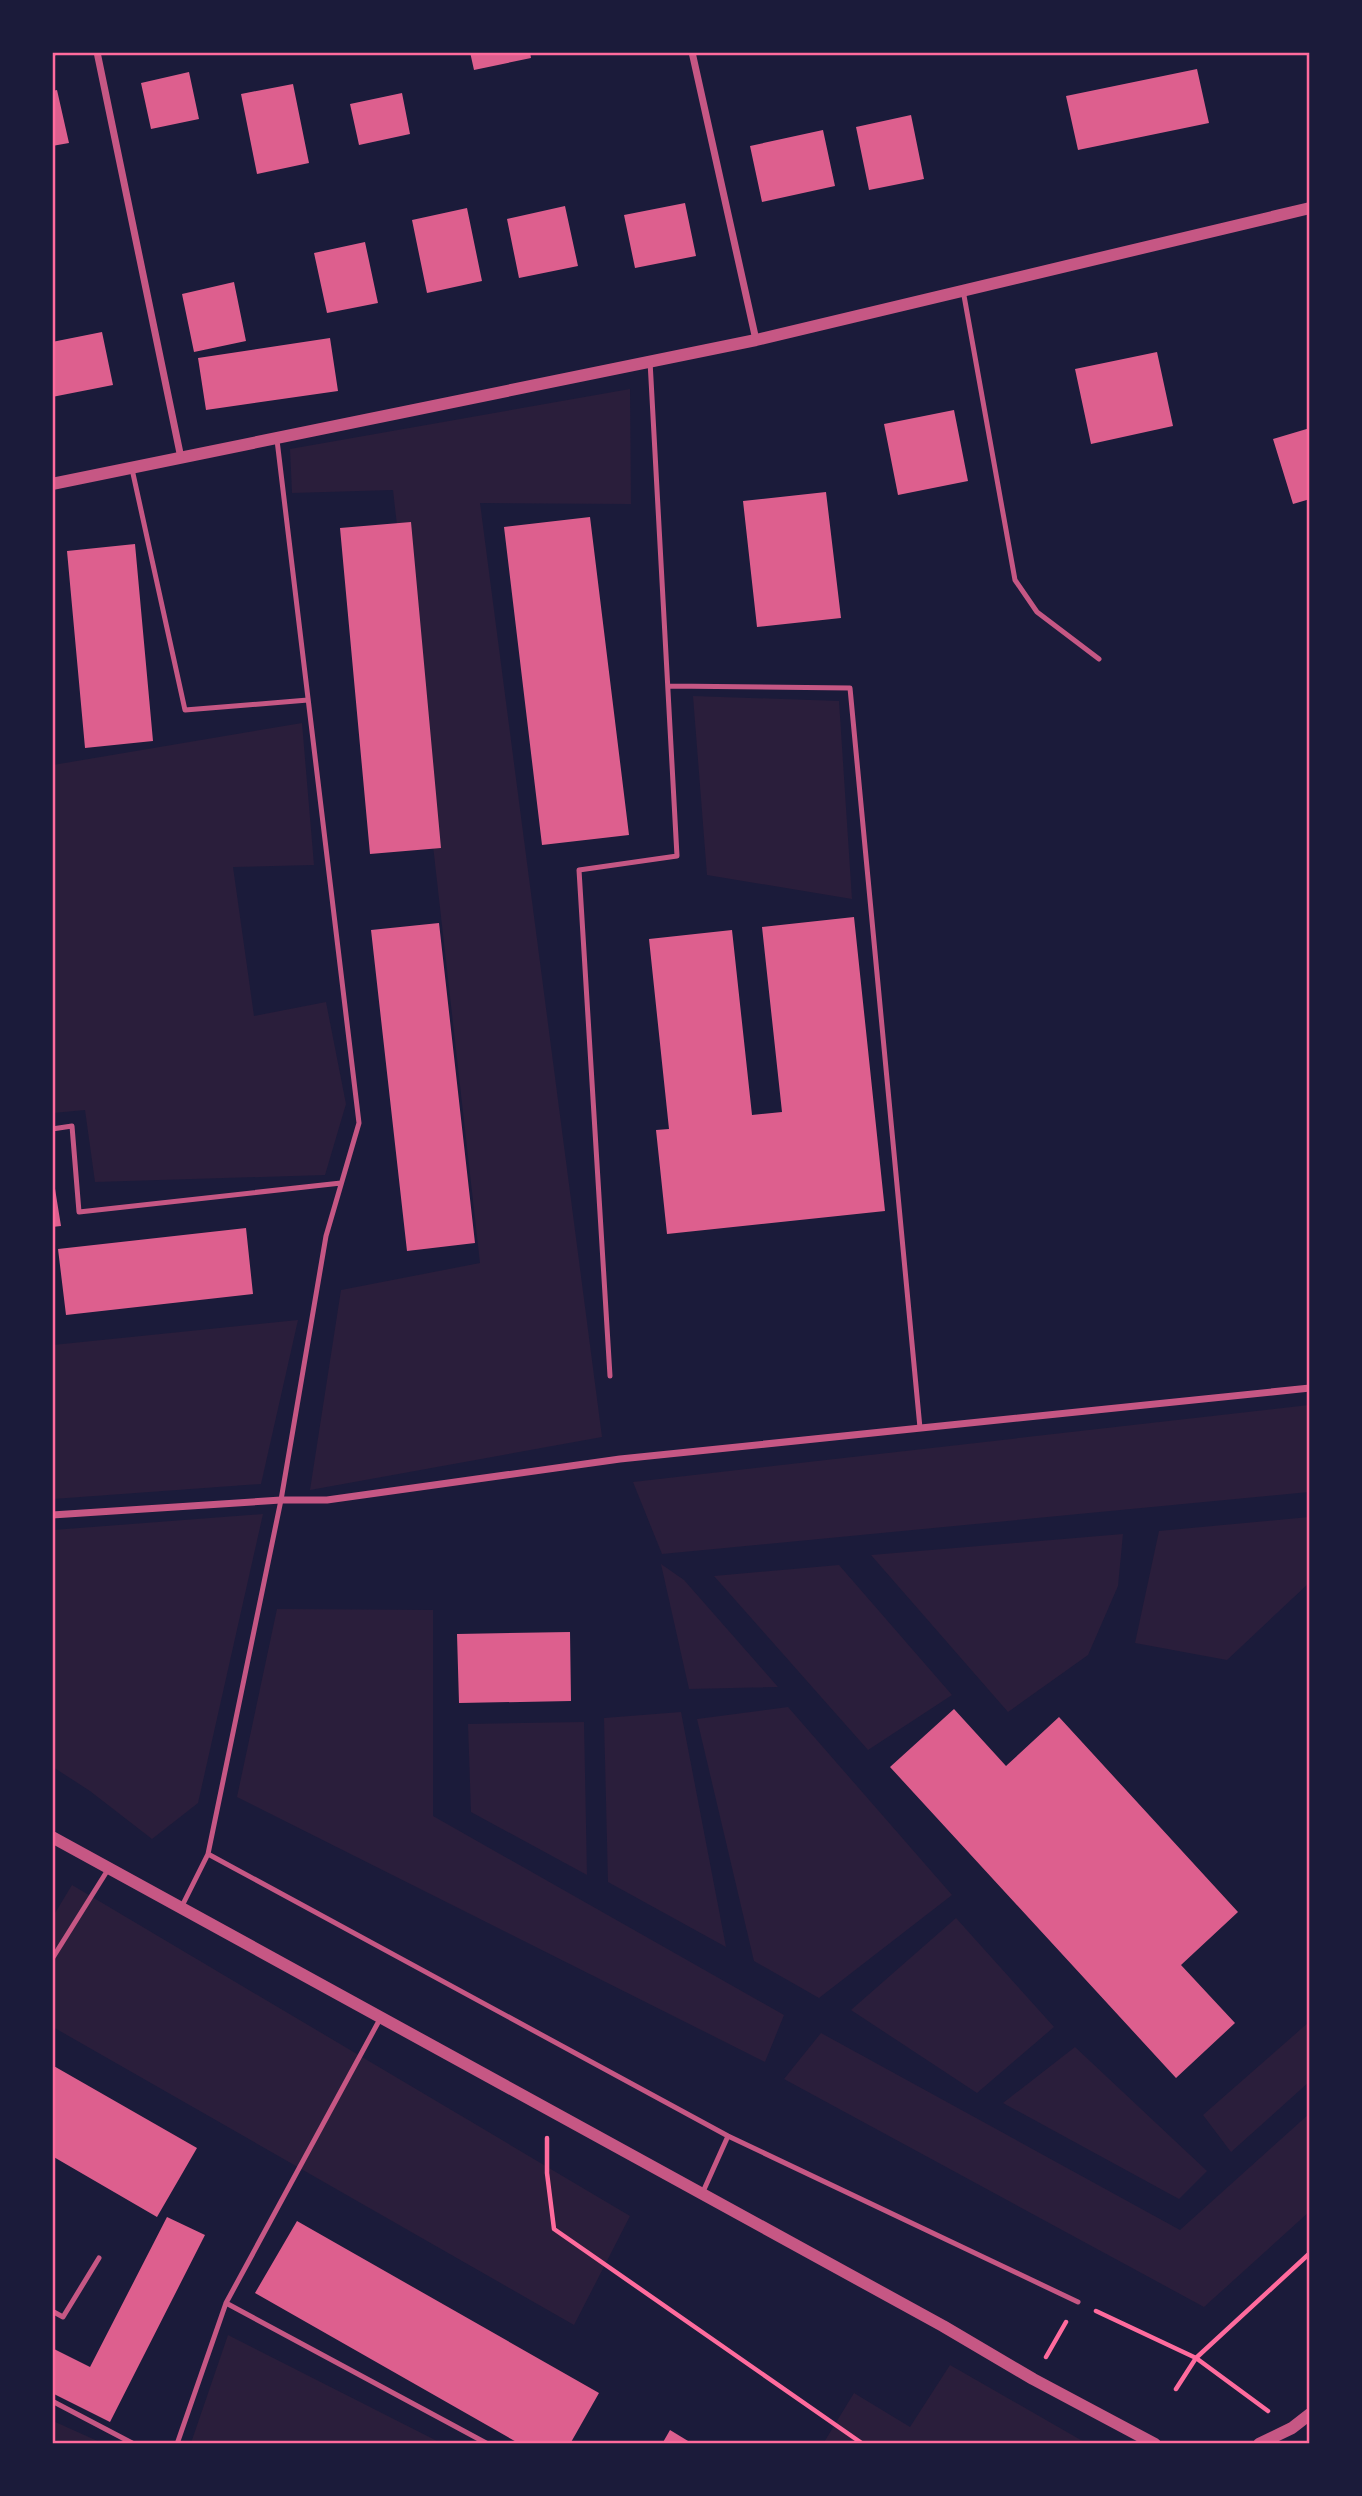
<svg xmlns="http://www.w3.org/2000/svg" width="1362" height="2496" font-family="'DM Sans',sans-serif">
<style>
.green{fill:#2a1e3b}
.building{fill:#dd5f8e}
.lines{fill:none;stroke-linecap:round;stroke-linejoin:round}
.path{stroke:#ff6b9d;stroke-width:4.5}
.service{stroke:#c65784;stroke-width:5}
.minor{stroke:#c65784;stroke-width:7}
.tertiary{stroke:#c65784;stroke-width:12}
.neatline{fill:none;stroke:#ff6b9d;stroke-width:2.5}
</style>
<rect width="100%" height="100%" fill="#1b1b3a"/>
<path class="green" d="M630,389L631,504L480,503L602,1437L310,1490L341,1290L480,1263L393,490L292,493L290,449Z
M693,696L839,701L852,899L707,875Z
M302,723L314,865L233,867L254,1016L326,1002L346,1104L325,1175L95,1182L85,1110L53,1113V765Z
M298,1320L261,1484L53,1499V1345Z
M1309,1405V1492L662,1554L633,1482Z
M263,1514L198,1803L152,1839L90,1791L53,1767V1530Z
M1309,1517V1583L1227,1660L1135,1643L1159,1531Z
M1123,1534L1118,1586L1088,1655L1008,1712L871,1555Z
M661,1564L684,1580L778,1687L689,1689Z
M839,1565L952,1695L868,1750L714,1576Z
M277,1609L433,1610V1816L784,2015L765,2062L237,1797Z
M788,1707L952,1895L819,1998L754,1961L697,1719Z
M681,1712L726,1947L608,1882L604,1718Z
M584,1722L587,1875L471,1812L468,1724Z
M72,1885L630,2216L574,2325L53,2027L52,1918Z
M956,1918L1054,2027L977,2093L851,2010Z
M1309,2022V2082L1231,2152L1203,2115Z
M821,2033L1180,2230L1309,2114V2212L1204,2307L784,2079Z
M1075,2047L1207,2171L1179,2199L1003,2103Z
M228,2335L441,2443H191Z
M950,2365L1086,2443L823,2444L854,2393L910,2427Z
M52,2421H53L102,2443H53Z"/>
<path class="building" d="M470,52H530L531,58L474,70Z
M1197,69L1209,123L1078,150L1066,96Z
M189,72L199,119L151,129L141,83Z
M293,84L309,163L257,174L241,94Z
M57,90L69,143L52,146V91Z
M402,93L410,134L359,145L350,104Z
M911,115L924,179L869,190L856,127Z
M823,130L835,186L762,202L750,146Z
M685,203L696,256L635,268L624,215Z
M565,206L578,266L519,278L507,219Z
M467,208L482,281L427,293L412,220Z
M365,242L378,303L327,313L314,253Z
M234,282L246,341L194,352L182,294Z
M102,332L113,385L52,397V342Z
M330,338L338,391L206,410L198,358Z
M1157,352L1173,426L1091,444L1075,369Z
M954,410L968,481L898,495L884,424Z
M1310,428V499L1293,504L1273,439Z
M826,492L841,618L757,627L743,501Z
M590,517L629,835L542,845L504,527Z
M411,522L441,848L370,854L340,528Z
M135,544L153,741L85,748L67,551Z
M854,917L885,1211L667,1234L656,1130L669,1129L649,939L732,930L752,1115L782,1112L762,927Z
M439,923L475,1243L407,1251L371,930Z
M52,1170L61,1226L52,1227Z
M246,1228L253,1294L66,1315L58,1249Z
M570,1632L571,1701L459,1703L457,1634Z
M954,1709L1006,1766L1059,1717L1238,1912L1181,1965L1235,2023L1176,2078L890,1767Z
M52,2065L197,2148L157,2217L52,2156Z
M167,2217L205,2235L110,2422L52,2393V2348L90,2367Z
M297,2221L599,2393L570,2444H520L255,2293Z
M670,2430L693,2444H662Z"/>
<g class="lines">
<path class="path" d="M547,2138V2173L554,2229L863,2444
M1096,2311L1196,2358L1176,2389
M1046,2357L1066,2322
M1268,2411L1196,2358L1310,2253"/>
<path class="service" d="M963,290L1015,580L1037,612L1099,659
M132,469L185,710L308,700
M668,686L850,688L920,1428
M52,1129L72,1126L79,1212L341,1183
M610,1376L579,870L677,856L650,361
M208,1854L728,2136L1078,2302
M181,1908L208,1854L281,1500L326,1236L359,1123L277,440
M52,1959L109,1868
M702,2194L728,2136
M226,2303L380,2019
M52,2311L63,2317L99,2258
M52,2401L134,2444
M177,2444L226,2303L488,2444"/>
<path class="minor" d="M97,52L181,458
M692,52L756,340
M52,53L54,52
M52,1515L281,1500H327L620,1459L1310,1388"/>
<path class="tertiary" d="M52,484L756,340L1310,208
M52,1837L943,2326L1033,2379L1155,2444
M1259,2444L1292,2428L1310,2414"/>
</g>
<rect width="1362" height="2496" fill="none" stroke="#1b1b3a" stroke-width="108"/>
<rect x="54" y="54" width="1254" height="2388" class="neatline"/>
</svg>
